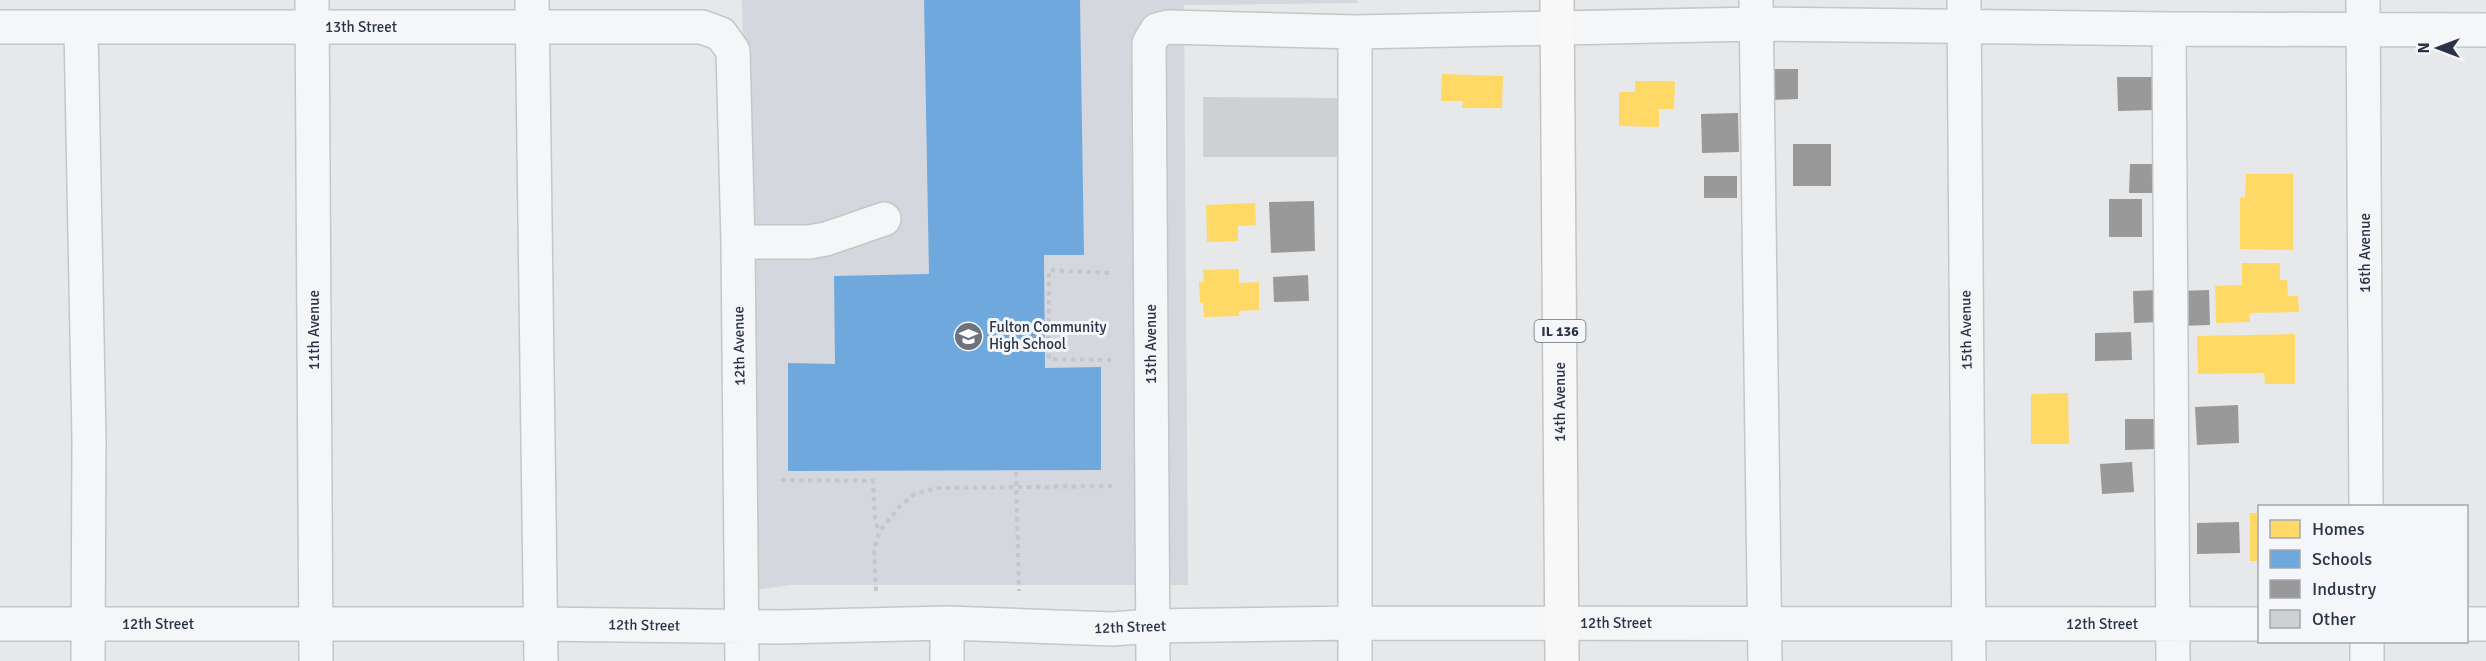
<svg xmlns="http://www.w3.org/2000/svg" width="2486" height="661" font-family="Signika,sans-serif">
<style>
.built{fill:#d4d7dd}
.homes{fill:#ffd966}
.schools{fill:#6fa8dc}
.industry{fill:#999}
.building{fill:#ced0d3}
.lines{fill:none;stroke-linecap:round;stroke-linejoin:round}
.minor-casing{stroke:#c4c6c8;stroke-width:36}
.major-casing{stroke:#c2c5c8;stroke-width:36}
.path{stroke:#c5c6ca;stroke-width:4;stroke-dasharray:4.5 4.5;stroke-linecap:butt}
.minor{stroke:#f5f6f7;stroke-width:33}
.major{stroke:#f8f8f8;stroke-width:33}
.labels{text-anchor:middle;dominant-baseline:central;stroke-width:6;stroke-linejoin:round;paint-order:stroke}
.shield{fill:#f4f6f9;stroke:#676e7b;stroke-width:1.5}
.shield-label{font-size:14px;font-weight:bold;fill:#2b3445}
.street-label{font-size:15px;fill:#2b3445;stroke:#f4f6f9}
.poi-label{font-size:15px;fill:#2b3445;stroke:#f4f6f9;text-anchor:start}
</style>
<rect width="100%" height="100%" fill="#e6e8ea"/>
<path class="built" d="M742,0H1357V3L1184,5L1188,585H790L756,590Z"/>
<path class="homes" d="M1442,74L1503,76L1502,108H1462L1463,101H1441Z
M1635,81H1675L1674,109H1659V127L1619,126V92H1635Z
M2246,174H2293V250L2240,249V197L2245,198Z
M1255,203L1256,225L1238,226V241L1207,242L1206,205Z
M2242,263H2280V280H2287L2288,296H2298L2299,312L2249,313L2250,322L2216,323L2215,286L2242,285Z
M1239,269V283L1259,282V310L1239,311V316L1204,317L1203,303H1200L1199,282H1204L1203,270Z
M2295,334V384H2265L2264,373L2198,374L2197,336Z
M2068,393L2069,444H2031V394Z
M2250,513H2260V561H2250Z"/>
<path class="schools" d="M924,0H1080L1084,255H1044L1045,368L1101,367V470L788,471V363L835,364L834,276L929,274Z"/>
<path class="industry" d="M1772,69H1798V99L1772,100Z
M2117,77H2157V110L2118,111Z
M1738,113L1739,152L1702,153L1701,114Z
M1793,144H1831V186H1793Z
M2130,164H2156L2155,193H2129Z
M1704,176H1737V198H1704Z
M2109,199H2142V237H2109Z
M1314,201L1315,251L1271,253L1269,202Z
M1308,275L1309,301L1274,302L1273,277Z
M2160,290L2161,322L2134,323L2133,291Z
M2209,290L2210,325L2179,326L2178,291Z
M2131,332L2132,360L2095,361V333Z
M2238,405L2239,443L2197,445L2195,407Z
M2125,419H2155L2156,449L2125,450Z
M2132,462L2134,492L2102,494L2100,464Z
M2239,522L2240,553L2197,554V523Z"/>
<path class="building" d="M1203,97L1338,98L1337,157H1203Z"/>
<g class="lines">
<defs>
<path id="minor" d="M312,0L316,661
M532,0L541,661
M1756,0L1765,661
M1964,0L1969,661
M2363,0L2366,506
M0,27H702L721,34L733,51L738,242L742,661
M81,28L89,439L88,661
M2169,29L2173,661
M1355,32V661
M738,242H809L826,239L884,219
M947,623V661
M0,624H539L780,627L947,623L1112,629L1152,626L1355,623L2260,624
M2466,624H2486
M2367,642V661
M1153,661L1149,43L1157,30L1168,27L1355,32L1756,24L2169,29L2486,30"/>
<path id="major" d="M1557,0L1562,661"/>
</defs>
<use href="#minor" class="minor-casing"/>
<use href="#major" class="major-casing"/>
<path class="path" d="M1109,273L1049,270V359L1111,360
M1016,472L1019,591
M781,480L873,481L875,521L879,531
M876,591L874,550L879,532L899,507L915,494L936,488L1112,486"/>
<use href="#minor" class="minor"/>
<use href="#major" class="major"/>
</g>
<defs>
<symbol id="school-disc" viewBox="-11 -11 22 22"><circle r="9.5" fill="#6c737f" stroke="#f4f6f9"/><path d="M0-5L7-2L0 1L-7-2ZM-4 1L0 2.5L4 1V4Q0 6-4 4Z" fill="#fff"/></symbol>
</defs>
<g fill-rule="evenodd">
<use href="#school-disc" x="952" y="320" width="33" height="33"/>
</g>
<g class="labels">
<rect class="shield" x="1534.5" y="320" width="51" height="22" rx="4.5"/>
<g class="shield-label">
<text x="1560" y="331">IL 136</text>
</g>
<g class="street-label">
<text x="361" y="27">13th Street</text>
<text transform="translate(2365 253) rotate(-90)">16th Avenue</text>
<text transform="translate(314 330) rotate(-90)">11th Avenue</text>
<text transform="translate(1966 330) rotate(-91)">15th Avenue</text>
<text transform="translate(1151 344) rotate(-90)">13th Avenue</text>
<text transform="translate(739 346) rotate(-91)">12th Avenue</text>
<text transform="translate(1560 402) rotate(-90)">14th Avenue</text>
<text x="1616" y="623">12th Street</text>
<text x="158" y="624">12th Street</text>
<text x="2102" y="624">12th Street</text>
<text transform="translate(644 625) rotate(1)">12th Street</text>
<text transform="translate(1130 627) rotate(-2)">12th Street</text>
</g>
<g class="poi-label">
<text x="989" y="327">Fulton Community<tspan x="989" dy="17">High School</tspan></text>
</g>
</g>
<rect x="2258" y="505" width="210" height="138" fill="#f4f6f9" stroke="#a4a8b1" stroke-width="1.5"/>
<rect x="2270" y="520" width="30" height="18" fill="#ffd966" stroke="#a4a8b1" stroke-width="1.5"/>
<text x="2312" y="535" font-size="18" fill="#2b3445">Homes</text>
<rect x="2270" y="550" width="30" height="18" fill="#6fa8dc" stroke="#a4a8b1" stroke-width="1.5"/>
<text x="2312" y="565" font-size="18" fill="#2b3445">Schools</text>
<rect x="2270" y="580" width="30" height="18" fill="#999999" stroke="#a4a8b1" stroke-width="1.5"/>
<text x="2312" y="595" font-size="18" fill="#2b3445">Industry</text>
<rect x="2270" y="610" width="30" height="18" fill="#ced0d3" stroke="#a4a8b1" stroke-width="1.5"/>
<text x="2312" y="625" font-size="18" fill="#2b3445">Other</text>
<g transform="translate(2438 48) rotate(270)" stroke="#f4f6f9" stroke-width="4.5" paint-order="stroke">
<path d="M0-4.5L10 22L0 15L-10 22Z" fill="#2b3445"/>
<text y="-9" font-size="16" font-weight="bold" text-anchor="middle" fill="#2b3445">N</text>
</g>
</svg>
